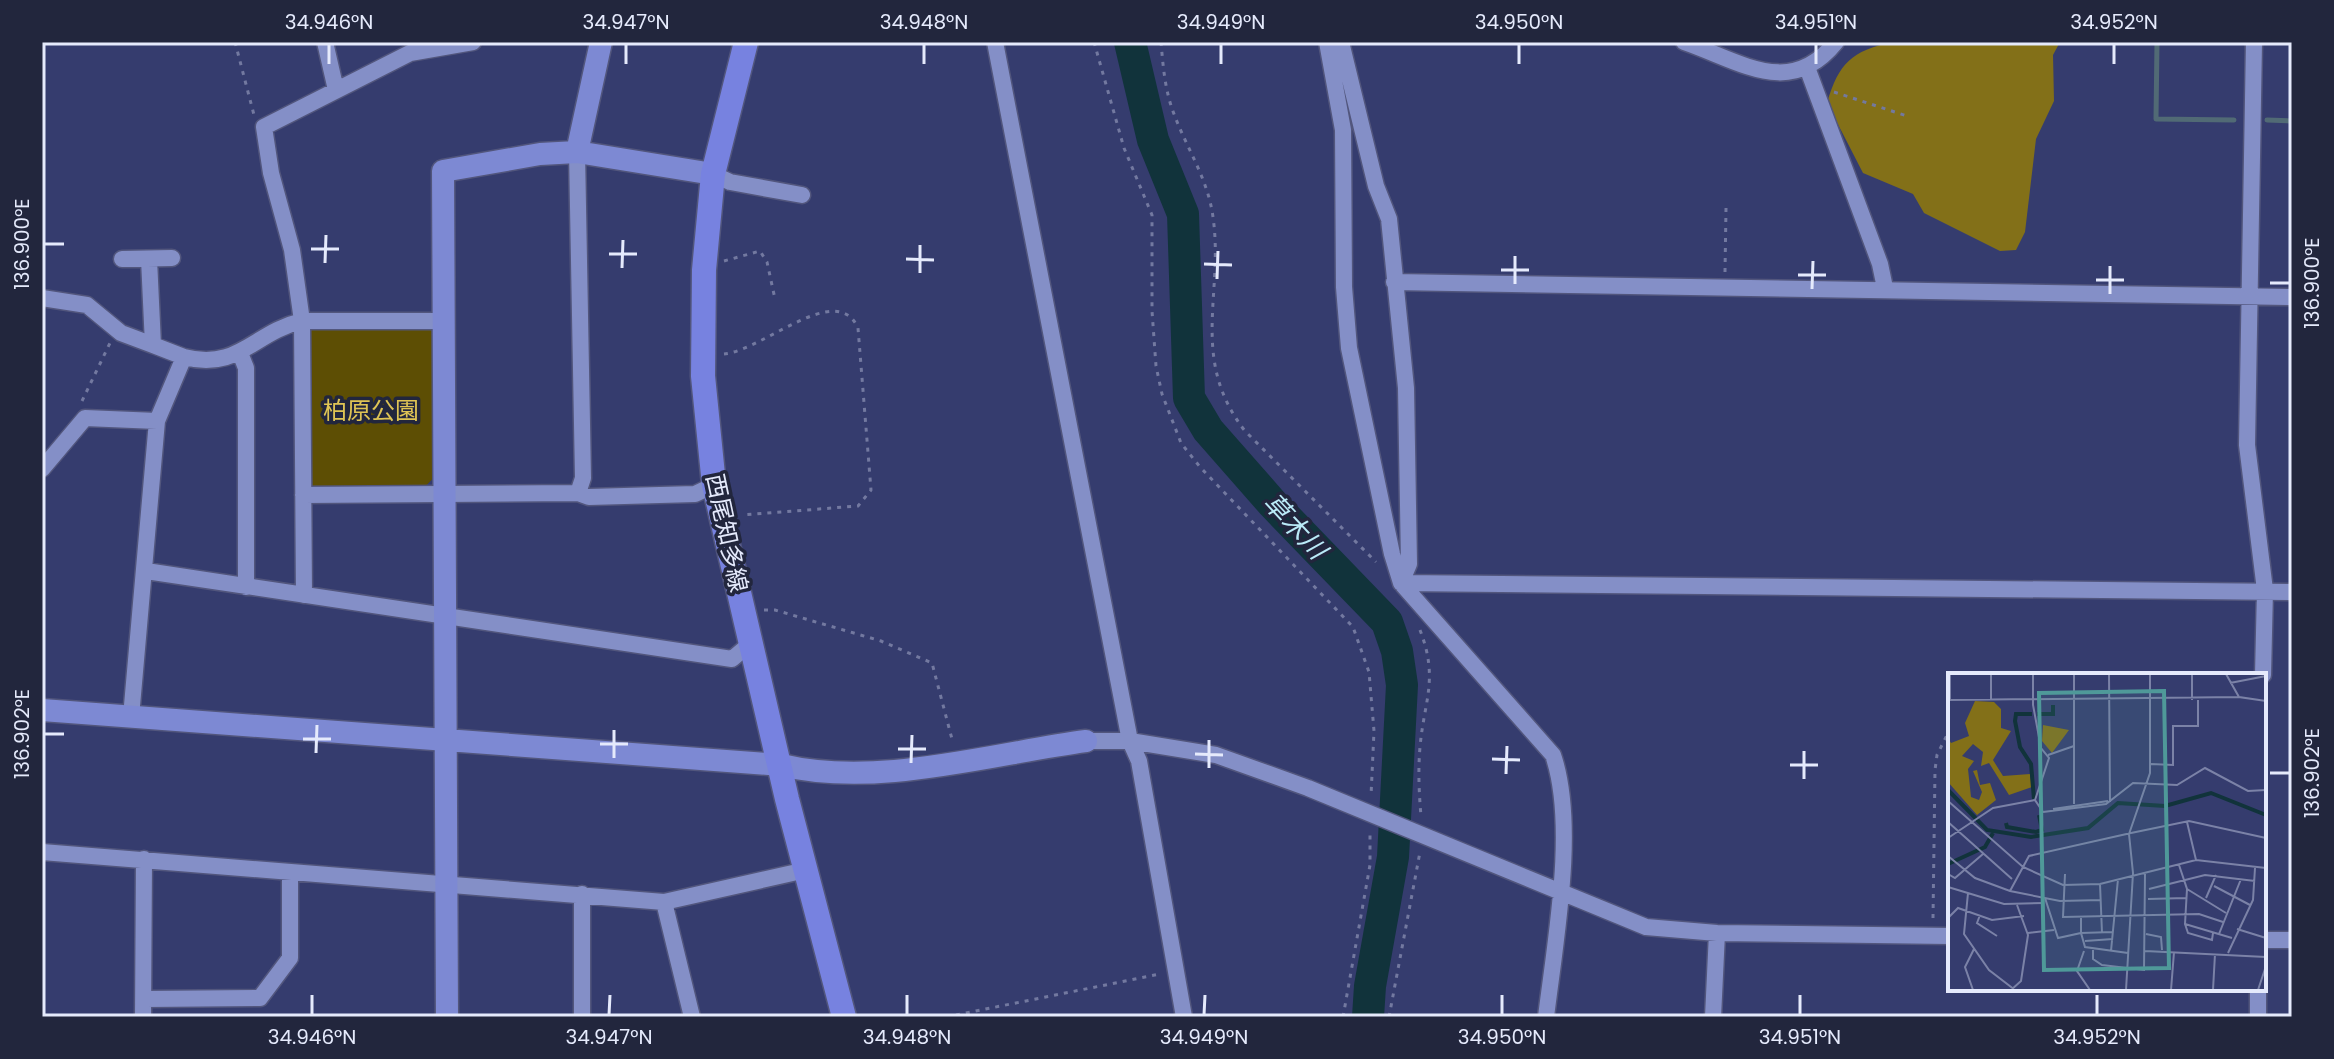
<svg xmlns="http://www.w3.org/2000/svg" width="2334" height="1059" font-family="Poppins,'Noto Sans JP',sans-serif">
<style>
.green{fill:#5d4e04}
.forest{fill:#837018}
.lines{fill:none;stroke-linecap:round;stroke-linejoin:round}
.stream{stroke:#516a75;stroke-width:5}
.river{stroke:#11333b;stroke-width:32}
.street-casing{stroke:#52567d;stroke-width:19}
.secondary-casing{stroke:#52567d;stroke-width:25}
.primary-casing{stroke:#52567d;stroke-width:27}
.path{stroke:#7379a0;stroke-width:3;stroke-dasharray:4 6;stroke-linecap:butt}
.street{stroke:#848fc7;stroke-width:16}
.secondary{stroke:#7d89d3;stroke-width:22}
.primary{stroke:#7782e0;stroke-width:24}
.ticks{fill:none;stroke:#e5eafc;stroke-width:3}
.labels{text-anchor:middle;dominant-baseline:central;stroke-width:7;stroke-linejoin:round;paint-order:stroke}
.park-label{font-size:24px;fill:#dfc454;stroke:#22263d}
.street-label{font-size:24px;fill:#e5eafc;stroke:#22263d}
.water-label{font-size:26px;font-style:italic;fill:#baebf8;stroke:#22263d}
.inset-river{fill:none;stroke:#11333b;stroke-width:4}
.inset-road{fill:none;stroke:#7b82a7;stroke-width:2}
.view{fill:#4f9999;fill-opacity:0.15;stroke:#4f9999;stroke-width:4}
.inset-edge{fill:none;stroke:#e5eafc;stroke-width:4}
.neatline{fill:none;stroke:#e5eafc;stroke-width:3}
.ticks-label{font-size:20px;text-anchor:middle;fill:#e5eafc}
</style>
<rect width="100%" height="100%" fill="#353c6e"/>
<path class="green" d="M309,326H433L439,472L423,489L303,495Z"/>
<path class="forest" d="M1893,42H2060L2053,55L2054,101L2036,139L2025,232L2016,250L2000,251L1924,213L1913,194L1863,173L1827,103C1839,63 1851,51 1893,42Z"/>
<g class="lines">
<path class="stream" d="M2157,42L2156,119L2234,120
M2267,120L2292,121"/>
<path class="river" d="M1130,42L1153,140L1183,214L1189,398L1208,430L1273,504L1387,622L1397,651L1402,685L1393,857L1370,986L1368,1017"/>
<defs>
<path id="street" d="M325,42L336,90
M995,42L1130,741L1139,761L1184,1017
M1327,42L1343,130L1344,287L1349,348L1392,554L1401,583L1553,755C1577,825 1555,942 1546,1017
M1341,42L1376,186L1389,219L1406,388L1409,564L1401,583
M1684,42C1742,62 1790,99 1836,42
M2254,42L2247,445L2265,590L2263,675
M1808,70L1880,264L1885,288
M577,152L583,478L578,493
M713,174L730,182L802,195
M122,259L172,258
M149,259L153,345L184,357
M1394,282L2292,297
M42,298L87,305L121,333L153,345
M240,353L246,368V587
M42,469L85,418L157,421
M303,495L578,493L589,497L695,494L714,485
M146,571L732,659L751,643
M1401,583L2292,592
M304,595L302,321H444
M131,717L157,421L184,357C239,371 254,332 302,321L292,250L271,173L264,127L410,53L473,42
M1086,741H1130L1216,755L1308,788L1646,927L1717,933L1950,936
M42,852L664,902L806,870
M582,894V1017
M664,902L692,1017
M2264,940H2292
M145,999L260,998L290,958V872
M143,1017L144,859
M1713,1017L1717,933
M2258,1017V989"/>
<path id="secondary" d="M577,152L601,42
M42,710L781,765C877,788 990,754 1086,741
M447,1017L443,171L540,154L577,152L713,174"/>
<path id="primary" d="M746,42L713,174L704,270L703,376L714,485L787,799L844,1017"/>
</defs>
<use href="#street" class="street-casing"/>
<use href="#secondary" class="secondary-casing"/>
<use href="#primary" class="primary-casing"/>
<path class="path" d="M235,42L254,115
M1094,42L1124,148L1152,215V311L1156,366L1162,394L1181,443L1200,467L1353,627L1369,672L1374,731L1371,796
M1161,42C1163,66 1165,91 1174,114C1187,149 1208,179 1213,217C1224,294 1189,359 1245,431L1376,562
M1834,92L1907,116
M724,261L760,251L767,262L775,299
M1725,272L1726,208
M724,354C764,350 837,280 858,328L871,490L858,506L742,515
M82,401L110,343
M764,610H775L881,641L932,663L953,743
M1420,630C1439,679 1424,701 1420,747C1418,770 1419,793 1421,816
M1933,918L1935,770L1937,755L1950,729
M956,1015L1160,974
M1343,1017L1370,865V831
M1389,1017L1420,852"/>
<use href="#street" class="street"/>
<use href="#secondary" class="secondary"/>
<use href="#primary" class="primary"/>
</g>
<path class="ticks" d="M329,64V44M626,64V44M924,64V44M1221,64V44M1519,64V44M1816,64V44M2114,64V44M44,244H64M311,249H339M609,254H637M906,259L934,260M325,263L326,235M1204,264L1232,265M622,268L623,240M1501,270H1529M920,273V245M1798,275H1826M1217,279L1218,251M2096,280H2124M2270,283H2290M1515,284V256M1812,289L1813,261M2110,294V266M44,734H64M303,739H331M600,744H628M898,749H926M316,753L317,725M1195,754L1223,755M614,758V730M1492,759L1520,760M911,763L912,735M1790,765H1818M1209,768V740M2270,773H2290M1506,774L1507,746M1804,779V751M312,1015V995M609,1015L610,995M907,1015V995M1204,1015L1205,995M1502,1015V995M1800,1015V995M2097,1015V995"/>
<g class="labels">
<g class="park-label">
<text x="371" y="410">柏原公園</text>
</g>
<g class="street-label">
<text transform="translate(727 533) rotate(78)">西尾知多線</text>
</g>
<g class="water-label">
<text transform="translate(1295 526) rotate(47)">草木川</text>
</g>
</g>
<g transform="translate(1948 673)">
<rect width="318" height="318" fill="#353c6e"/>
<path d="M27,28L46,29L53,36V55L63,58L45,87L55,103L82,101L84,114L61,122L41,90L33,93L35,79L25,71L14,83L26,88L20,96L23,124L31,127L34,119L25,98L29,97L32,112L42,110L48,127L29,142L0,109V65L3,70L21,63L17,50ZM95,52L121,57L104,80L94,68Z" fill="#837018"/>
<path class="inset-river" d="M84,41H68L67,48L72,74L83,91L86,126M89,41H105V32M0,117L39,157L83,164L140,155L170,130L217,133L263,120L318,142M58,150L59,154L88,159L94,157L91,142M0,191L37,174L45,160"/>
<path class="inset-road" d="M43,1V27M85,1V32L93,75L101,85L87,127L95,139M126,1V131M161,1L162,129M278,1L291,24L318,28M282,10L318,3M0,27L291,24M2,27V1M244,27V1M100,82L126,73M203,91L225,92V53H250V27M0,128L75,194L115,212L152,211L248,187L318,195M105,136L160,128M95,139L158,131L185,110L229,112L257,95L300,118L318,117M0,149L64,206M24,149L45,135L87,127M239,149L248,187M0,165L24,149M0,183L27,205L62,218L112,228L153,227M231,192L239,216L237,251L284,265M0,201L7,205L35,181M117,201L115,244L251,241L275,249M152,211L154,260M266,213L302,232M0,214L56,231L96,230M201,216L257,202L307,208M239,216L278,240M62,218L81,183L183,160L241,148L318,165M20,220L16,261L41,297L67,317M97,225L110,265L133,260L137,274L180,280M258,225L268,202M200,226L238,225M32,242L29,250L49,263M133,243V260L165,259M0,245L10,235L44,247L76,243M237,251L240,260L264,267L265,260M289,256L318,265M80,260L106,257M198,261L213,264L214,277M271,261L293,206M137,268L165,266M145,277V286L154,292L196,297L197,200M136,278L129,298L142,317M163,278L170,206M197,278L318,284M280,280L305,227L307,195M25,317L17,294L26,276M63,317L73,308L80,262L69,232M178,317L185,200L181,161L202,100V1M223,317L226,279M265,317L267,281M310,317L318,293"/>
<path class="view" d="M216,18L221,295L96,297L91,20Z"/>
<rect width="318" height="318" class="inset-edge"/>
</g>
<rect width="2334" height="1059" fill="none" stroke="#22263d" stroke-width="88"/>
<rect x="44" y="44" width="2246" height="971" class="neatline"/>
<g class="ticks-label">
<text x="329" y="29">34.946°N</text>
<text x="626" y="29">34.947°N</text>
<text x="924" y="29">34.948°N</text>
<text x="1221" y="29">34.949°N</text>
<text x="1519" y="29">34.950°N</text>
<text x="1816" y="29">34.951°N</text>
<text x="2114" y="29">34.952°N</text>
<text transform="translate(22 244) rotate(-90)" y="7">136.900°E</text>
<text transform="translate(2312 283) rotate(-90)" y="7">136.900°E</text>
<text transform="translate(22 734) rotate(-90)" y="7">136.902°E</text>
<text transform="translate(2312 773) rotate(-90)" y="7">136.902°E</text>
<text x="312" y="1044">34.946°N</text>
<text x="609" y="1044">34.947°N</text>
<text x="907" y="1044">34.948°N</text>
<text x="1204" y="1044">34.949°N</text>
<text x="1502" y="1044">34.950°N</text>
<text x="1800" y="1044">34.951°N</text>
<text x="2097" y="1044">34.952°N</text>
</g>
</svg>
